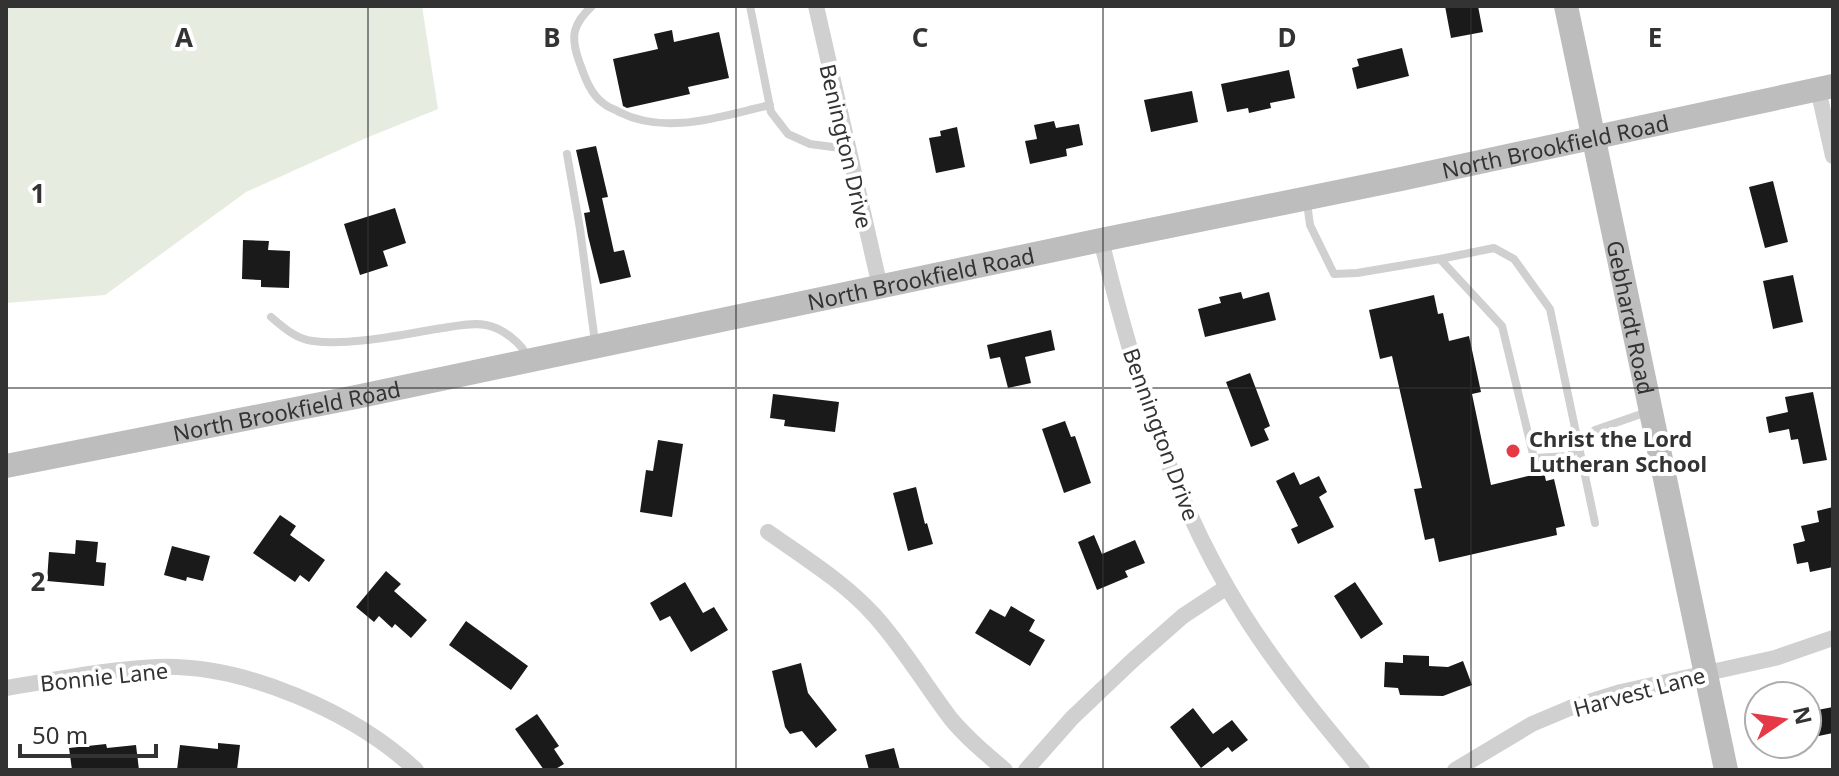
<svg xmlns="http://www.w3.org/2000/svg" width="1839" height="776" font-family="'Noto Sans',sans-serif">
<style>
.green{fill:#e6ecdf}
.building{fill:#1a1a1a}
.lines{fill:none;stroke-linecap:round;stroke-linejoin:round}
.lane{stroke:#d0d0d0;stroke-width:8}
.street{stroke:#d0d0d0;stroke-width:16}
.secondary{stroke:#bdbdbd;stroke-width:24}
.grid{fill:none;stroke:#333;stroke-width:2;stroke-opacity:0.55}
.poi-dot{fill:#e63946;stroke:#fff;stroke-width:3}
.labels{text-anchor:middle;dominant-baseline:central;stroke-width:8;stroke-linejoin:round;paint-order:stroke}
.street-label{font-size:22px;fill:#333;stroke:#fff}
.poi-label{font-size:22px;font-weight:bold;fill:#333;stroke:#fff;text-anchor:start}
.grid-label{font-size:26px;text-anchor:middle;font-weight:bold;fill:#333;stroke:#fff;stroke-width:8;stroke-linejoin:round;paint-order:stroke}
</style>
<rect width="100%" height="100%" fill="#fff"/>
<path class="green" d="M6,6H422L438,109L366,138L246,192L105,295L6,303Z"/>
<path class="building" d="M1445,6H1478L1483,32L1451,38Z
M672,30L674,42L719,32L729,78L688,87L690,94L627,108L623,106L613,59L658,49L654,34Z
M1402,48L1409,76L1357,89L1352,68L1359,66L1357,59Z
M1289,70L1295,98L1270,103L1271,108L1249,113L1248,108L1227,112L1221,84Z
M1192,91L1198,122L1151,132L1144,100Z
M1054,121L1056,128L1079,124L1083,145L1066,149L1067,156L1030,164L1025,141L1037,139L1034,125Z
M957,127L965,167L936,173L929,138L941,136L940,131Z
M596,146L608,197L602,198L614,252L624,250L631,277L600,284L588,236L584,213L590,212L576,150Z
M1773,181L1788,242L1765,248L1749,187Z
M395,208L406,243L383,251L388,266L360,275L344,224Z
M243,240L269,241L268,250L290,251L289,288L261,287V280L242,279Z
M1793,275L1803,322L1773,329L1763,281Z
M1241,292L1243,299L1269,292L1276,320L1205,337L1198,309L1221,303L1219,297Z
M1434,295L1438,314L1443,313L1449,341L1469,336L1481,392L1472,394L1491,485L1544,472L1546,481L1554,479L1565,526L1556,528L1557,535L1439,562L1434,538L1425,540L1414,489L1422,488L1392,356L1380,359L1369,310Z
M1051,330L1055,350L1025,357L1031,383L1008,388L1000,357L990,359L987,345Z
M1250,373L1270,426L1264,429L1269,440L1251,447L1226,382Z
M1813,392L1827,460L1803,464L1798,439L1791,440L1789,429L1769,433L1766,417L1788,412L1785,397Z
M773,394L839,402L835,432L784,426L785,420L770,418Z
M1065,421L1071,437L1075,436L1091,483L1064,493L1042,429Z
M658,440L683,444L672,517L640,512L646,470L653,471Z
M1294,472L1300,485L1319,476L1327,492L1319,497L1334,527L1298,544L1291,529L1298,526L1276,481Z
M916,487L925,524L927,523L933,544L908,551L893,493Z
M1833,507V567L1810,572L1808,562L1797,564L1793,544L1805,541L1801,526L1819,522L1817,511Z
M280,515L296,526L290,535L325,560L309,582L300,575L295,582L253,553Z
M1094,535L1102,554L1135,540L1145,563L1125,571L1128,577L1097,590L1078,542Z
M76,540L98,542L96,562L106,563L104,586L47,581L49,552L75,554Z
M172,546L210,556L203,581L187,577L186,581L164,575Z
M386,571L401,584L394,591L427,620L411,638L395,624L392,628L379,616L374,622L356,607Z
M685,582L703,613L714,607L728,630L691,652L670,616L660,621L650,603Z
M1355,582L1383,624L1361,639L1334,596Z
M1011,606L1035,620L1029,631L1045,640L1030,666L975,633L990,609L1005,617Z
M466,621L528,666L511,690L449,645Z
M1403,655L1429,656V666L1448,667L1463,661L1472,685L1443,696L1400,695L1398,688L1384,687L1385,662L1403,663Z
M801,663L808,693L837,730L816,748L802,731L790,734L785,727L772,671Z
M1833,707V733L1809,738L1807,712Z
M1193,708L1213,734L1232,720L1248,740L1232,752L1228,747L1201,768L1170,727Z
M537,714L559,746L554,749L564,764L554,770H544L515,729Z
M218,743L240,745L237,770H177L180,745L218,749Z
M106,744L107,748L136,745L139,770H72L69,748Z
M894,748L900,770H869L865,755Z"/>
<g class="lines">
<path class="lane" d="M592,6C573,24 570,36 579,61C584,75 590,94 603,103C607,107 614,109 619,112C667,136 721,116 770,105
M750,6L771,112L788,134L810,144L848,149
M567,154L580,229L595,342
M1307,203L1310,225L1334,274L1357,273L1440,259L1502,326L1534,458L1569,456L1595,430L1647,412
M1440,259L1494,248L1514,259L1550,309L1595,523
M271,317C284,328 296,339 313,341C349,346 400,335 436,329C452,327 470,322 486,325C502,328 522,343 528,358"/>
<path class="street" d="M816,6L880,287
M1818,89L1833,156
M1101,240C1133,370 1171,501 1244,615C1278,669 1321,721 1362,770
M768,532C805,558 844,582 874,615C903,647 925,685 951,719C967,738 986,754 1005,770
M6,688C56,680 107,669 158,667C244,664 354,712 416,770
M1026,770L1072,718L1133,660L1183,616L1227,587
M1455,770L1532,724L1570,708L1621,692L1775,658L1833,638"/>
<g class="secondary">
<path id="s1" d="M1566,6L1726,770"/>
<path id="s2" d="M6,466L356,397L1101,240L1401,179L1833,86"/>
</g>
</g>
<path class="grid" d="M368,6V770M736,6V770M1103,6V770M1471,6V770M6,388H1833"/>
<circle class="poi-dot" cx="1513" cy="451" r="8"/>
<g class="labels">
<g class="street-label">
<text transform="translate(847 146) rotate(77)">Benington Drive</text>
<text stroke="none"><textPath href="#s2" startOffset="1582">North Brookfield Road</textPath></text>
<text stroke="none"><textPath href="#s2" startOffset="934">North Brookfield Road</textPath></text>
<text stroke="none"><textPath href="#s1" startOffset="318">Gebhardt Road</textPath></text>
<text stroke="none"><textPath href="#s2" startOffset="286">North Brookfield Road</textPath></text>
<text transform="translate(1162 434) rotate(70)">Bennington Drive</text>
<text transform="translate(104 676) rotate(-6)">Bonnie Lane</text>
<text transform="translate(1639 691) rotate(-15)">Harvest Lane</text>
</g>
<g class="poi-label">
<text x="1529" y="438">Christ the Lord<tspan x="1529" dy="25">Lutheran School</tspan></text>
</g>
</g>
<g class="grid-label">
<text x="184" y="47">A</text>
<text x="552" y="47">B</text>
<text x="920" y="47">C</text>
<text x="1287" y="47">D</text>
<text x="1655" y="47">E</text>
<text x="38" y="203">1</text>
<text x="38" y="591">2</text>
</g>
<rect width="1839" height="776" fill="none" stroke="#333333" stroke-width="16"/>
<g transform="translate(1783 720) rotate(77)"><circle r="38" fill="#ffffff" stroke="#adadad" stroke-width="2"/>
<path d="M0-6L14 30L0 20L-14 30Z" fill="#e63946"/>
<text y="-12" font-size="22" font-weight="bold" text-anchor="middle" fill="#333333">N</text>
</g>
<path d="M20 744v12h136v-12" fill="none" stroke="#333333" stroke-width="4"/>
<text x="32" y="744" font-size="24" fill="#333333" stroke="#ffffff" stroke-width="6" paint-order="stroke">50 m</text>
</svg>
